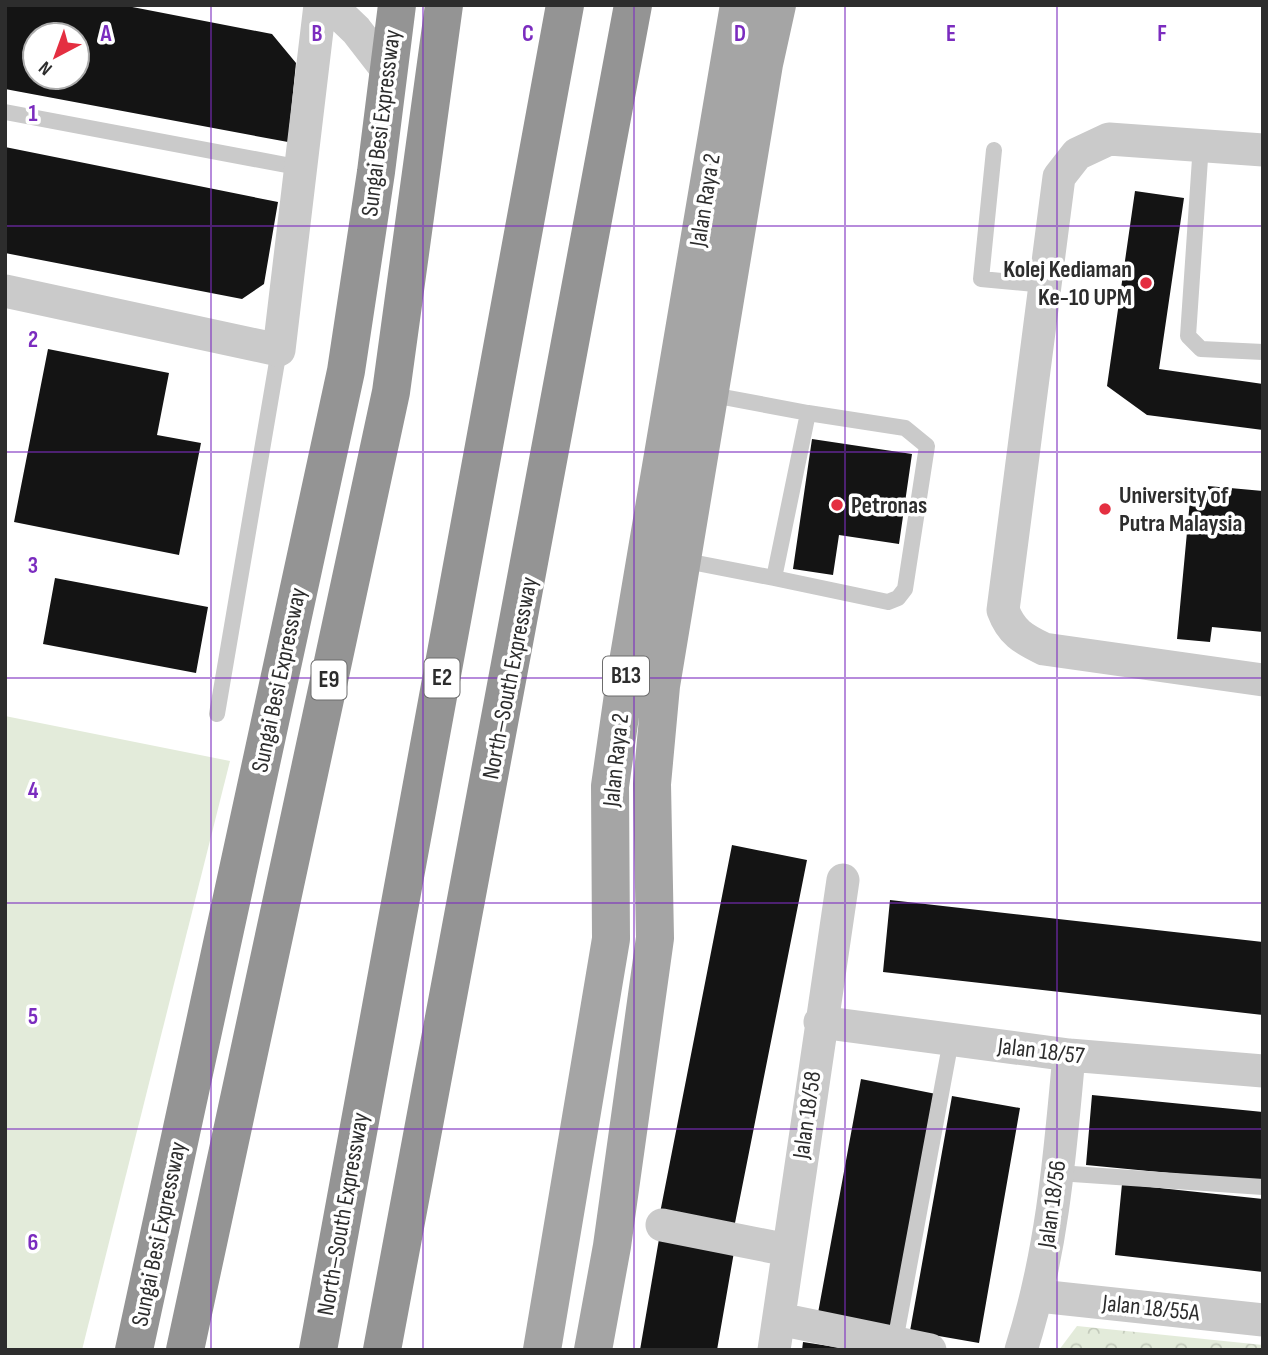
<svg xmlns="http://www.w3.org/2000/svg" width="1268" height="1355" font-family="'Sofia Sans Condensed',sans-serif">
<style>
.grass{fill:#e3ebda}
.park{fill:url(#park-crowns)}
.building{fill:#141414;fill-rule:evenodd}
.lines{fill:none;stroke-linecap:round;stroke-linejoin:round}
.service{stroke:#cacaca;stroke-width:16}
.minor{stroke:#cacaca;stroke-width:33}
.primary{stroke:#a5a5a5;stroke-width:38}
.motorway{stroke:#949494;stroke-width:38}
.grid{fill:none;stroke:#7b2cbf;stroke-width:2;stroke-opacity:0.55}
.poi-dot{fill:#e42f41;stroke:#fff;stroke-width:2.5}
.labels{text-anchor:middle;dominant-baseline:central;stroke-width:7;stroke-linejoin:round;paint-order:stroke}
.shield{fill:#fff;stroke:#6c6c6c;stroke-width:2}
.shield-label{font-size:23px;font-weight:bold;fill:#2d2d2d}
.street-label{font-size:24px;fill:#2d2d2d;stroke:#fff}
.poi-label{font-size:24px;font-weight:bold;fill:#2d2d2d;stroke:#fff;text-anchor:start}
.grid-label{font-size:23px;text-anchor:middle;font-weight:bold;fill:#7b2cbf;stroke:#fff;stroke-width:7;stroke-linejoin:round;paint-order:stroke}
</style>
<defs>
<pattern id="park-crowns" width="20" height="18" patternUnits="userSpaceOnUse" patternTransform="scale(1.75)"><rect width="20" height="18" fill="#e3ebda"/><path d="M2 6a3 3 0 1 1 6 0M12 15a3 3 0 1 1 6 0" fill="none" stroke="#c3cabb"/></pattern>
</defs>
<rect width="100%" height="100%" fill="#fff"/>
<path class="grass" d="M5,716L230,761L82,1350H5Z"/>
<path class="park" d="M1077,1326L1263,1345V1350H1059Z"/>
<path class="building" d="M5,5H122L272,34L296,63L288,142L5,89ZM35,35H77V77H35Z
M5,147L278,202L264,284L242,299L5,253Z
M1135,191L1184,198L1159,369L1263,384V430L1147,415L1107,386Z
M48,349L169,373L157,435L201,443L179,555L14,522Z
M812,439L912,454L899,544L839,535L833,575L793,569Z
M1208,486L1263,491V632L1212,627L1210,642L1177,639L1190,500L1207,502Z
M55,578L208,607L196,673L43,644Z
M732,845L807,860L734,1228L660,1213Z
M890,900L1263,942V1015L883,972Z
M861,1079L941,1095L897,1328L818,1313Z
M1092,1095L1263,1112V1182L1086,1165Z
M952,1096L1020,1108L979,1343L910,1331Z
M1122,1184L1263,1199V1272L1115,1255Z
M659,1239L734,1252L717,1350H640Z
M803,1342L842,1348V1350H802Z"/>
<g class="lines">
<path class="service" d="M5,112L302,168
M1201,144L1188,336L1201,349L1263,352
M994,150L981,279L1045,285
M681,560L774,578L808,413L707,394
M774,578L888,602L898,598L905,589L927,446L905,428L808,413
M217,714L279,350
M1058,1173L1263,1187
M894,1347L951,1040"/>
<path class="minor" d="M330,5L356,30L387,70
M1263,150L1109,139L1077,154L1059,177L1003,610C1011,632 1023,639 1044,649L1263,680
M5,291L279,350L320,5
M820,1022L1069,1055L1263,1071
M662,1225L788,1250
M1039,1296L1263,1320
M779,1319L930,1350
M774,1350L843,880
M1021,1350C1052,1254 1060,1155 1069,1055"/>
<path class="primary" d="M542,1350L611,939L610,786L626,674L739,5
M593,1350L612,1246L655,938L652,784L661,686L764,64L777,5"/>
<path class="motorway" d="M134,1350L346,371L376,172L397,5
M185,1350L391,392L444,5
M318,1350L565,5
M382,1350L633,5"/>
</g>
<path class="grid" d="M211,5V1350M423,5V1350M634,5V1350M845,5V1350M1057,5V1350M5,226H1263M5,452H1263M5,678H1263M5,903H1263M5,1129H1263"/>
<g class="poi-dot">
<circle cx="1146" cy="283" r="7"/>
<circle cx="837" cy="505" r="7"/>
<circle cx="1105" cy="509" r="7"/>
</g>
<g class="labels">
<g class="shield">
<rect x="603" y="656.5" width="46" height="39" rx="5"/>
<rect x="424.5" y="658.5" width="35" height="39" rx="5"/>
<rect x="311.5" y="660.5" width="35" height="39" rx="5"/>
</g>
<g class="shield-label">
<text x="626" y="676">B13</text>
<text x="442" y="678">E2</text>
<text x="329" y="680">E9</text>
</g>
<g class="street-label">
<text transform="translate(381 123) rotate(-83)">Sungai Besi Expressway</text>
<text transform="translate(705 200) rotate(-81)">Jalan Raya 2</text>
<text transform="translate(510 678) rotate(-79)">North–South Expressway</text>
<text transform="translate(279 680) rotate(-78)">Sungai Besi Expressway</text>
<text transform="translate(616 760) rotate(-84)">Jalan Raya 2</text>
<text transform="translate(1041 1051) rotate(7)">Jalan 18/57</text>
<text transform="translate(807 1115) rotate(-82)">Jalan 18/58</text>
<text transform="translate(1052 1204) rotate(-82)">Jalan 18/56</text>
<text transform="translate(343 1214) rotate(-80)">North–South Expressway</text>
<text transform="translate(159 1234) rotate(-78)">Sungai Besi Expressway</text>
<text transform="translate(1151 1308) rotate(6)">Jalan 18/55A</text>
</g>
<g class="poi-label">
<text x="1132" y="269" text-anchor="end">Kolej Kediaman<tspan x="1132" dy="28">Ke-10 UPM</tspan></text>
<text x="1119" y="495">University of<tspan x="1119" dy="28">Putra Malaysia</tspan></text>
<text x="851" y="505">Petronas</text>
</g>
</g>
<g class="grid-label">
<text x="106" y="41">A</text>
<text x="317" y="41">B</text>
<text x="528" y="41">C</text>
<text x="740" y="41">D</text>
<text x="951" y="41">E</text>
<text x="1162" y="41">F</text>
<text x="33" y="121">1</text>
<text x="33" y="347">2</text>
<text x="33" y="573">3</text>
<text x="33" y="798">4</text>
<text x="33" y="1024">5</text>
<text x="33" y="1250">6</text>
</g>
<rect width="1268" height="1355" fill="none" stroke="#2d2d2d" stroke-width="14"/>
<g transform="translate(56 56) rotate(221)"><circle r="33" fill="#ffffff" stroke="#ababab" stroke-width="2"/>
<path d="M0-5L12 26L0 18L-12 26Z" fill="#e42f41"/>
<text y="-10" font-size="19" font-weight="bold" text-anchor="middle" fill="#2d2d2d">N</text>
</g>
</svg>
